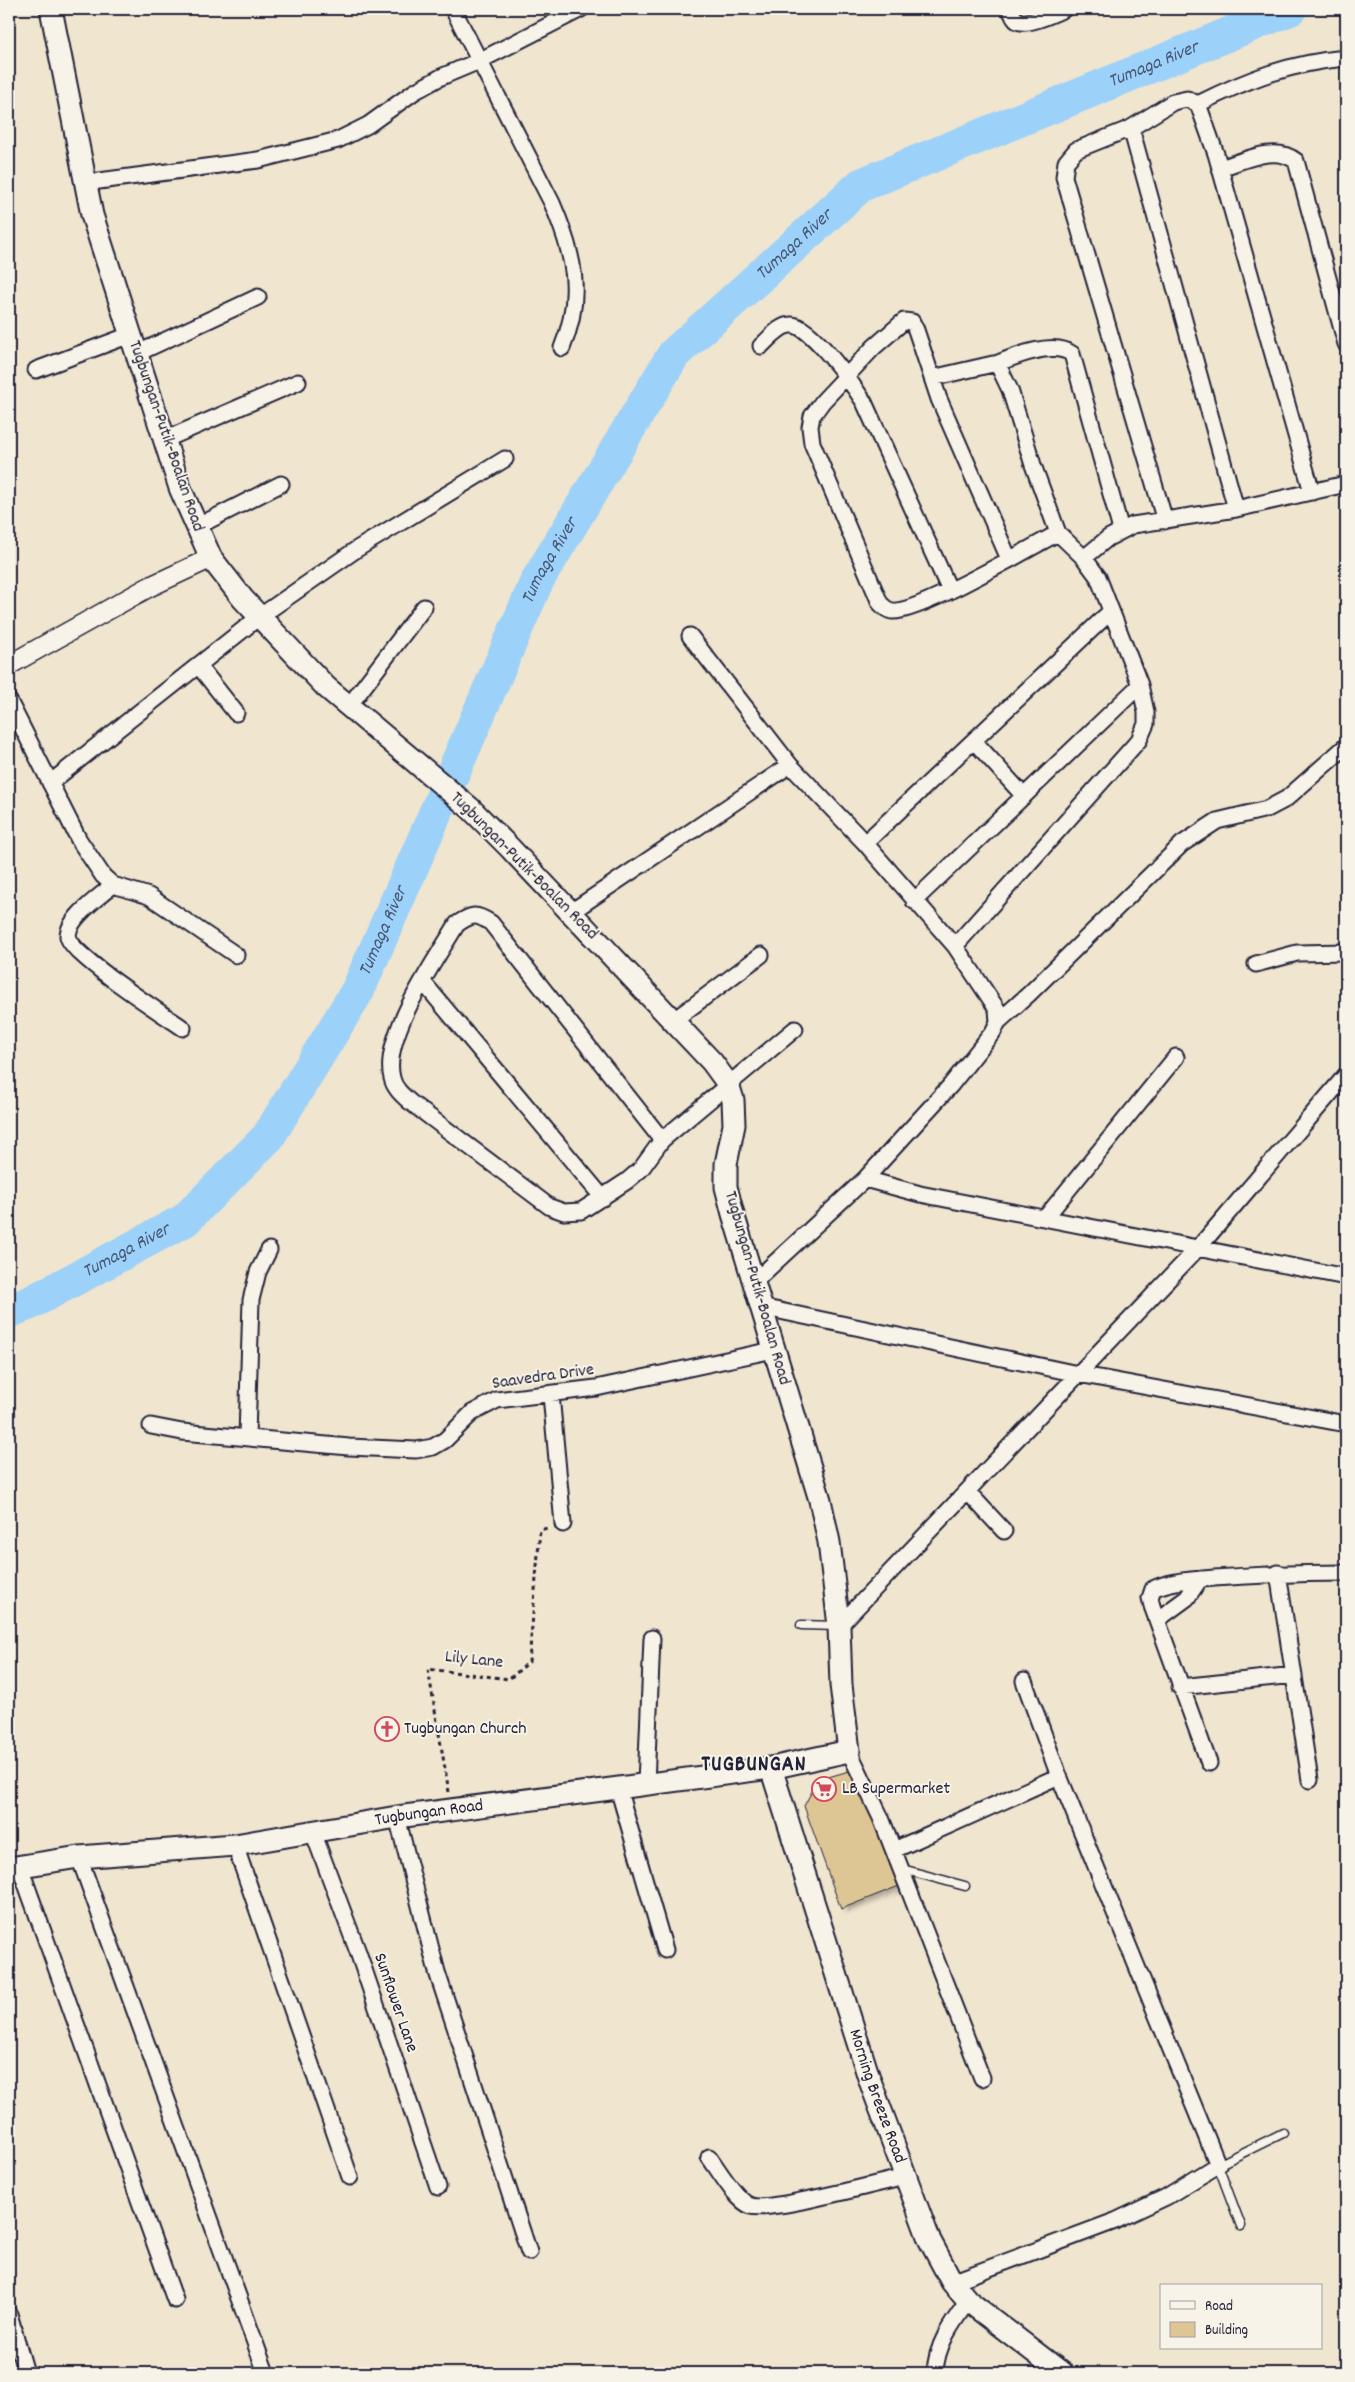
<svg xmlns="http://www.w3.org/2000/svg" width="1355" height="2382" font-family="Dekko,sans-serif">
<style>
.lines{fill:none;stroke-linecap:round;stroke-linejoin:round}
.river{stroke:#9cd1fa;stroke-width:34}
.building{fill:#dec594;stroke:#22223b;filter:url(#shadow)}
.service-casing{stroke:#22223b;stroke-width:11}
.minor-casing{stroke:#22223b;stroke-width:19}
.tertiary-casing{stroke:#22223b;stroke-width:22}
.secondary-casing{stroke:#22223b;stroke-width:25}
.path{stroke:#22223b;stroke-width:3;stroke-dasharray:4 4;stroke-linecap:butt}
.service{stroke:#f7f3e8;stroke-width:8}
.minor{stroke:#f7f3e8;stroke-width:15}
.tertiary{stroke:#f7f3e8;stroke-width:19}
.secondary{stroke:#f7f3e8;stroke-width:21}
.labels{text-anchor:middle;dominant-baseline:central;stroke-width:4;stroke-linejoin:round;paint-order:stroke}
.street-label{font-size:18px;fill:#22223b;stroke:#f7f3e8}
.poi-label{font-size:18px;fill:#22223b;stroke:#f7f3e8;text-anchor:start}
.water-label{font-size:19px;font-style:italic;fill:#475774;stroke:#f7f3e8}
.district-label{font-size:22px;font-weight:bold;letter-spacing:1px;fill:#22223b;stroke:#f7f3e8}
</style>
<defs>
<filter id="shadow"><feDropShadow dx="5.5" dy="3" stdDeviation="2.5" flood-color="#0004"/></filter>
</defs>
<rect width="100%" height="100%" fill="#f0e5cf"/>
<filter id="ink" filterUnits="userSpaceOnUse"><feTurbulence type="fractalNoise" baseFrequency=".02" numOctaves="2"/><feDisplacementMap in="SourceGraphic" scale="10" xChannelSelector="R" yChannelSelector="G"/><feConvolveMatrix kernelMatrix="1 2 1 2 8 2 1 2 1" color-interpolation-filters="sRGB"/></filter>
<g filter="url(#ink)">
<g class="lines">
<path class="river" id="s1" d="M9,1311L30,1303L185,1220L268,1137L358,990L537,581L674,354L861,185L1290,9"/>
</g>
<path class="building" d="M856,1769L899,1886L841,1909L804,1806L818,1780Z"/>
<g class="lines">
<defs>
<path id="service" d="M801,1625L837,1626
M902,1869L965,1886
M1241,2226L1218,2165L1283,2133"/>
<path id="minor" d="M453,9L552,203C574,254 584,295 562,348
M1010,9C1012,12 1013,17 1016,20C1024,28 1055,13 1064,9
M1198,104C1248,79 1290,63 1346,58
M1131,128L1236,509
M1220,168C1244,161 1275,144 1296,161L1346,344
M84,183L258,160L338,140L368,125L414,92L441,77L479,61L581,9
M761,346C769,339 780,324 792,325C812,326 853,385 864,402L950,591
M136,354L258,297
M996,364C1015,356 1054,340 1072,354L1121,530
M36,370L130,335
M932,378L993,364L999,367L1010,390L1033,465L1058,533
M164,440L298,382
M1165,521L1064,177L1066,162L1076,150L1131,128L1173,102L1187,99L1198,104L1216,154L1312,492
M196,527L281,484
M1009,559L939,399L916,330L912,322L904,321L874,347L823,401L812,416L810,427L812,443L880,603C884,607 886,610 892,611C917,614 1030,548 1058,533L1084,558
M198,665L236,713
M9,701L79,840L103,876L113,885C100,896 68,918 68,936C69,954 164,1015 183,1028
M349,706L424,607
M974,741L1023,795
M50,783L259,617L357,549L505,459
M865,843L1110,612
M113,885L149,896L236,955
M914,901L1140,685
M571,912L790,765L690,636
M955,946L1139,740L1146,724V712L1140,685L1098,577L1084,558L1108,538L1133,525L1236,509L1346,484
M1256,964L1297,953L1346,952
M423,982L603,1198
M674,1020L761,955
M998,1022L1029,994L1182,844L1217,821L1267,809L1286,799L1346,746
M662,1140L491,923C476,913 472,914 457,924C436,960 381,1037 392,1078C394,1088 402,1095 410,1102L550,1207L564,1212L581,1211L627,1181L641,1169L662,1140L795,1029
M865,1179L920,1194L1346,1277
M1045,1218L1176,1057
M754,1282L865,1179L950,1086L993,1032L998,1022L997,1009L955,946L865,843L790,765
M761,1307L1078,1374L1346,1424
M551,1395L563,1524
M151,1426L182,1432L349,1447L416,1450L433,1447L445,1440L472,1413L497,1400L596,1388L773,1350
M247,1437L251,1300L258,1272L269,1250
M967,1491L1004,1531
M1278,1573L1310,1780
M1157,1620L1187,1598L1200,1579
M839,1626L1199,1247L1346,1075
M1180,1687L1294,1675
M849,1751L881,1818L982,2078
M1209,1763L1152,1606L1150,1598L1153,1589C1171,1580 1195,1580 1214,1578C1258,1575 1302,1573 1346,1573
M646,1784L652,1638
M618,1788L665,1950
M397,1817L437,1972L529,2252
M313,1832L358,1952L438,2187
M235,1845L350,2177
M894,1850L1059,1776
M79,1857L266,2373
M20,1867L175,2300
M709,2157C718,2169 737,2202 751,2206C772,2212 878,2183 905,2177
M952,2282L1115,2221L1166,2197L1218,2165L1059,1776L1024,1681
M9,2314L26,2373
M935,2373C936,2345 952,2323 968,2301"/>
<path id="tertiary" d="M9,665L149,587L211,558"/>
<g id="secondary">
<path id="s2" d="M771,1768L870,2081L929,2239L952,2282L968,2301L1062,2373"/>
<path id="s3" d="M9,1868L79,1857L235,1845L397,1817L771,1768L849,1751L841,1685L839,1626L829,1542L820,1500L733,1214L726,1187V1164L734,1125L733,1100L728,1084L712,1062L509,847L470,808L326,687L243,599L211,558L180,488L92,215L51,9"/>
</g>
</defs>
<use href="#service" class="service-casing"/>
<use href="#minor" class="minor-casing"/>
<use href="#tertiary" class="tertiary-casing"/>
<use href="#secondary" class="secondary-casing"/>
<path class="path" d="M449,1792L428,1669L509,1679L529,1662L540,1530L547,1528"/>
<use href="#service" class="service"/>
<use href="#minor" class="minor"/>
<use href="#tertiary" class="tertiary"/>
<use href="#secondary" class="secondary"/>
</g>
</g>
<defs>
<symbol id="church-ring" viewBox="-11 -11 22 22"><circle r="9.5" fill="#f7f3e8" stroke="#d1495b" stroke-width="1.5"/><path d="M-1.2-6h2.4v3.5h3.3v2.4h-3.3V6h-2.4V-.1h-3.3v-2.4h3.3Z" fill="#d1495b"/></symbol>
<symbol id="supermarket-ring" viewBox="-11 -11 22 22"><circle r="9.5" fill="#f7f3e8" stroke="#d1495b" stroke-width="1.5"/><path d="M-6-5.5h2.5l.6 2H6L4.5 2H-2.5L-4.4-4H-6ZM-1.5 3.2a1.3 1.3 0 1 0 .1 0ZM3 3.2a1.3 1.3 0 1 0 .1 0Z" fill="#d1495b"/></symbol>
</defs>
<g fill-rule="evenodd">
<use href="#church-ring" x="373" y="1715" width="28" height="28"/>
<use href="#supermarket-ring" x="810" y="1775" width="28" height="28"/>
</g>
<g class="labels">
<g class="street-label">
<text transform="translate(166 436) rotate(71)">Tugbungan-Putik-Boalan Road</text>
<text transform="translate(524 866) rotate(45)">Tugbungan-Putik-Boalan Road</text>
<text transform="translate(757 1288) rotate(74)">Tugbungan-Putik-Boalan Road</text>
<text transform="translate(543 1377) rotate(-8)">Saavedra Drive</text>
<text transform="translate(474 1660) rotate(6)">Lily Lane</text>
<text stroke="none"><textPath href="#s3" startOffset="424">Tugbungan Road</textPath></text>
<text transform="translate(395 2003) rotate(71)">Sunflower Lane</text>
<text stroke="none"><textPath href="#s2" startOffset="345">Morning Breeze Road</textPath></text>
</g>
<g class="poi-label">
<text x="404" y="1729">Tugbungan Church</text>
<text x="842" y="1789">LB Supermarket</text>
</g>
<g class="water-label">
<text stroke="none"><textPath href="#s1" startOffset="1768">Tumaga River</textPath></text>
<text stroke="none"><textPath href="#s1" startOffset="1362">Tumaga River</textPath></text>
<text stroke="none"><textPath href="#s1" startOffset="958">Tumaga River</textPath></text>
<text stroke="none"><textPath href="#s1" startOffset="552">Tumaga River</textPath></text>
<text stroke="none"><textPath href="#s1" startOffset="132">Tumaga River</textPath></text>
</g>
<g class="district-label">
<text x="754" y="1765">TUGBUNGAN</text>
</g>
</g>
<rect width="1355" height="2382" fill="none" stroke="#f7f3e8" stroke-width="30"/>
<rect x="15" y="15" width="1325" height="2352" fill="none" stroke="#22223b" stroke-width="2" filter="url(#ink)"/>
<rect x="1160" y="2284" width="162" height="65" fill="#f7f3e8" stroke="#a29fa3"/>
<rect x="1170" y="2301" width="25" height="8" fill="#f7f3e8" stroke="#a29fa3"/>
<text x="1205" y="2310" font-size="15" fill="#22223b">Road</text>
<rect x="1170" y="2322" width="25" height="15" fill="#dec594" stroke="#a29fa3"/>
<text x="1205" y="2334" font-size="15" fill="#22223b">Building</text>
</svg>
